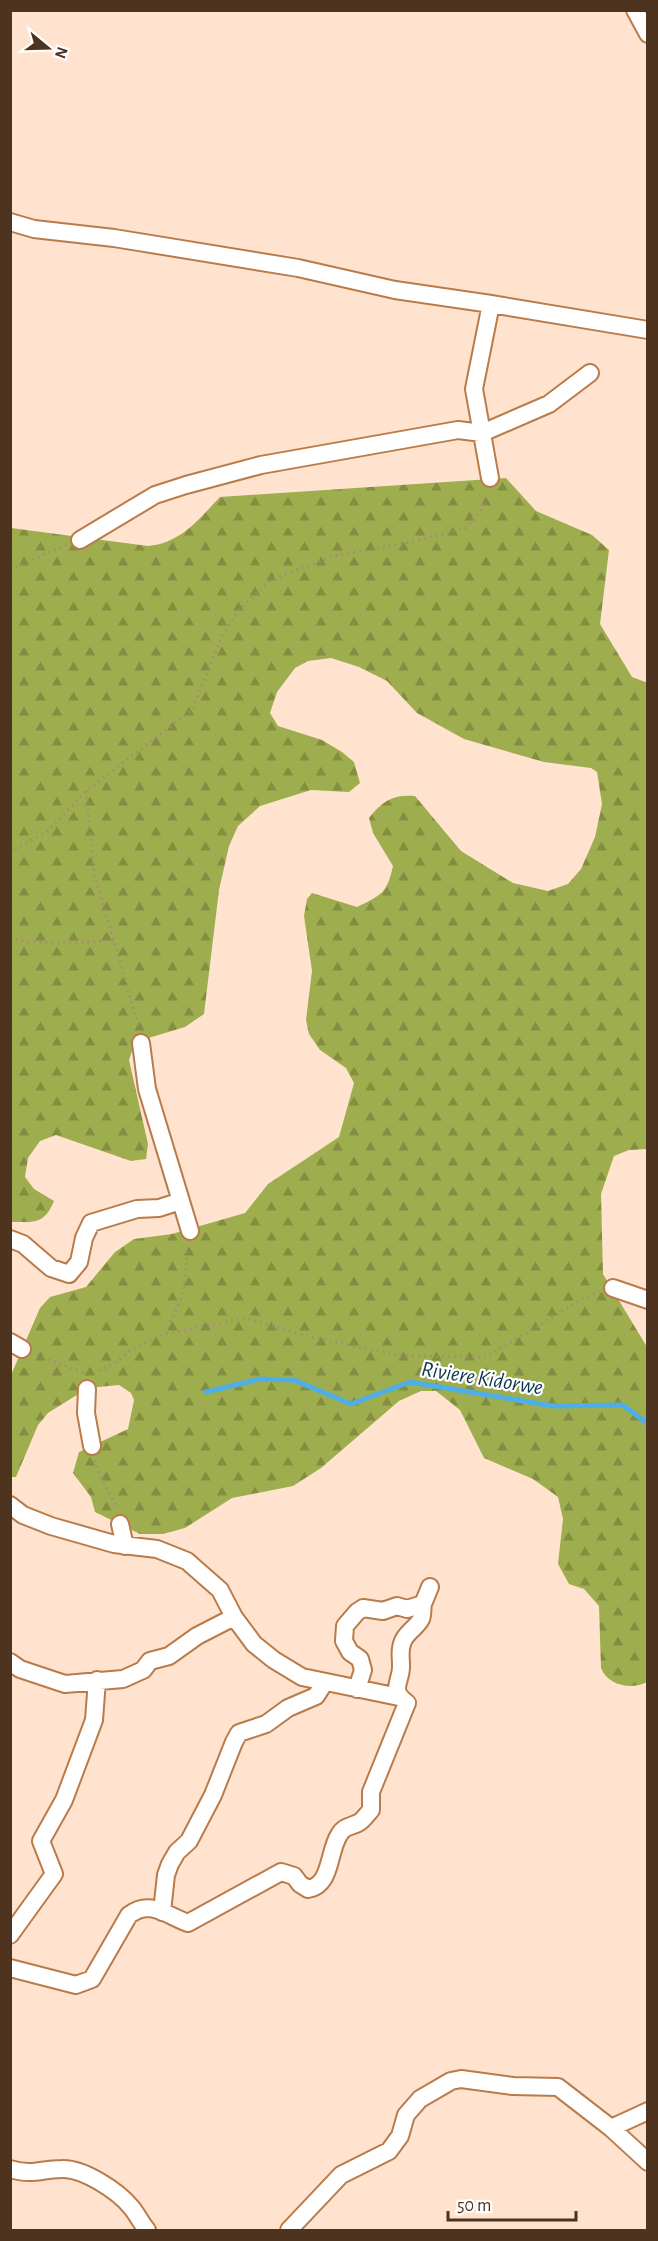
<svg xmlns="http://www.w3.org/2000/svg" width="658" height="2241" font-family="'Alegreya Sans',sans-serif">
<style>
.forest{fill:url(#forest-firs)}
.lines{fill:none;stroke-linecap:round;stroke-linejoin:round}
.stream{stroke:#4eaee7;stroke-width:5}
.street-casing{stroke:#ba7b4a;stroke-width:20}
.path{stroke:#a68b77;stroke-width:3;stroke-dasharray:1.5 4.5;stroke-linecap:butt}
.street{stroke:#fff;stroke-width:16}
.labels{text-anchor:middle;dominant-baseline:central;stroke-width:4.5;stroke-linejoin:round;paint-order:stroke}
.water-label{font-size:22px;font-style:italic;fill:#0b354c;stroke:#fff}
</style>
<defs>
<pattern id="forest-firs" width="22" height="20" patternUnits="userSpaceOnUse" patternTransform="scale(1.5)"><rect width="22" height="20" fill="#9eae4f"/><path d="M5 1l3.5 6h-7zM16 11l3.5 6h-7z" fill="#838e41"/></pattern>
</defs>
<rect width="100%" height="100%" fill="#ffe3cf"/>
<path class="forest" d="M506,478L536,511L592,535L609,550L600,624L632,677L648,683L647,1149L629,1150L614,1156L601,1194L603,1274L647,1347V1682C632,1690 608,1686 601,1668L599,1606L584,1589L569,1584L558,1564L563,1519L558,1497L533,1479L484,1458L460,1410L436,1391H421L399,1401L321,1468L293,1486L232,1498L185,1528L163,1534H140L95,1512L91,1497L73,1473L79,1452L128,1429L134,1400L131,1393L119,1385L88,1388L48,1413L38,1425L16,1477H11V1375L40,1308L50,1297L86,1287L115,1252L134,1239L172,1234L245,1213L268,1184L339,1137L354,1083L346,1068L320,1050L309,1034L306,1020L312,971L304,916L307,899L312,893L357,907C382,895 387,893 393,866L373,833L369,818C383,800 394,794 415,796L461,851L513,883L548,891L568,884L581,869L595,837L602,804L597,772L591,768L544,762L464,739L417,713L387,681L359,667L331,658L308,661L295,668L277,692L270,713L278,726L322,740L342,752L354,762L360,783L349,792L311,790L260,806L238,826L229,846L219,890L204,1014L185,1027L135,1042L129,1060L148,1144L146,1159L131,1161L56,1135L40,1141L28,1158L25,1177L34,1189L54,1201C44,1225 34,1222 11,1222V528L148,546C181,543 198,520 220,497Z"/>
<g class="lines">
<path class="stream" d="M206,1392L260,1379L294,1380L351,1404L410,1382L553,1406L623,1405L648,1424"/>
<defs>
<path id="street" d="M635,10L648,34
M10,222L34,229L114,238L298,268L395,290L491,304L648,330
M490,478L474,389L491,304
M80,540L155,495L186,485L261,465L458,430L482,433L549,404L590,373
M141,1043L147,1089L190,1231
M10,1239L23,1244L51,1268L69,1274L79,1262L84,1238L91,1223L137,1209L159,1208L181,1201
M613,1288L648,1300
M10,1342L22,1349
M87,1389L86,1413L92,1446
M10,1505L23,1515L51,1526L114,1544L157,1549L187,1561L220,1590L234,1617L254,1644L274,1660L302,1677L399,1697
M120,1524L125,1546
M10,1662L20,1669L65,1684L123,1679L143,1670L150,1661L169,1656L197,1636L234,1617
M357,1689L363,1670L360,1659L350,1652L344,1641L345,1626L357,1612L363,1608L383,1611L397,1606L407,1609L423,1604L430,1587
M162,1912L166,1875L170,1864L177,1852L189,1841L213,1795L234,1742L239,1733L266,1724L288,1708L316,1696L325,1682
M10,1935L54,1874L41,1841L64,1800L94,1720L97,1680
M10,1968L76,1985L92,1979L129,1915C150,1899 166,1915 188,1923L281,1872L294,1876L300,1884L308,1889C332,1885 328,1852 339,1835C344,1826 350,1827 358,1823C363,1821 367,1814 371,1810V1792L407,1703C388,1689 402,1682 401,1665C401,1656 399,1650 403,1641C407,1632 417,1627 421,1619C423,1615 422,1608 423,1604
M611,2128L648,2111
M10,2169C34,2176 40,2169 62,2169C83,2168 118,2191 131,2207C137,2214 141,2223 147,2230
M289,2230L341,2175L389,2151L400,2136L406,2115L420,2099L451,2081L461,2079L513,2086L558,2087L611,2128L648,2162"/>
</defs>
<use href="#street" class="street-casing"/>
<path class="path" d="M10,569L67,545
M86,791L94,873L139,1028
M10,852L48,831L86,791L192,710L222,636L240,609L271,580L333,556L411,542L466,528L482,509L487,493
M10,938C44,946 80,943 114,940
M166,1333L184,1290L188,1247
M37,1355L84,1373
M93,1373L112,1365L135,1347L165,1334L245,1318L311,1337L404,1356L486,1357L584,1298L597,1293
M95,1460L98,1471L117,1508"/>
<use href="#street" class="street"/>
</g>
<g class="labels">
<g class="water-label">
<text transform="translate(482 1378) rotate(9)">Riviere Kidorwe</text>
</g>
</g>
<rect width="658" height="2241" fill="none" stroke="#4e331f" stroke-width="24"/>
<g transform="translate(48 48) rotate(109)" stroke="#ffffff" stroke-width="4.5" paint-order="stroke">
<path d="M0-4.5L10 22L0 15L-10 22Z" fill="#4e331f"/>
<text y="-9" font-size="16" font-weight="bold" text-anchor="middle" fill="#4e331f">N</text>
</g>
<path d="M448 2211v9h128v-9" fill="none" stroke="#4e331f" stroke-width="3"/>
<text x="457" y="2211" font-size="18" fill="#4e331f" stroke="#ffffff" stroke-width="4.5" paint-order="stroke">50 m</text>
</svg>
